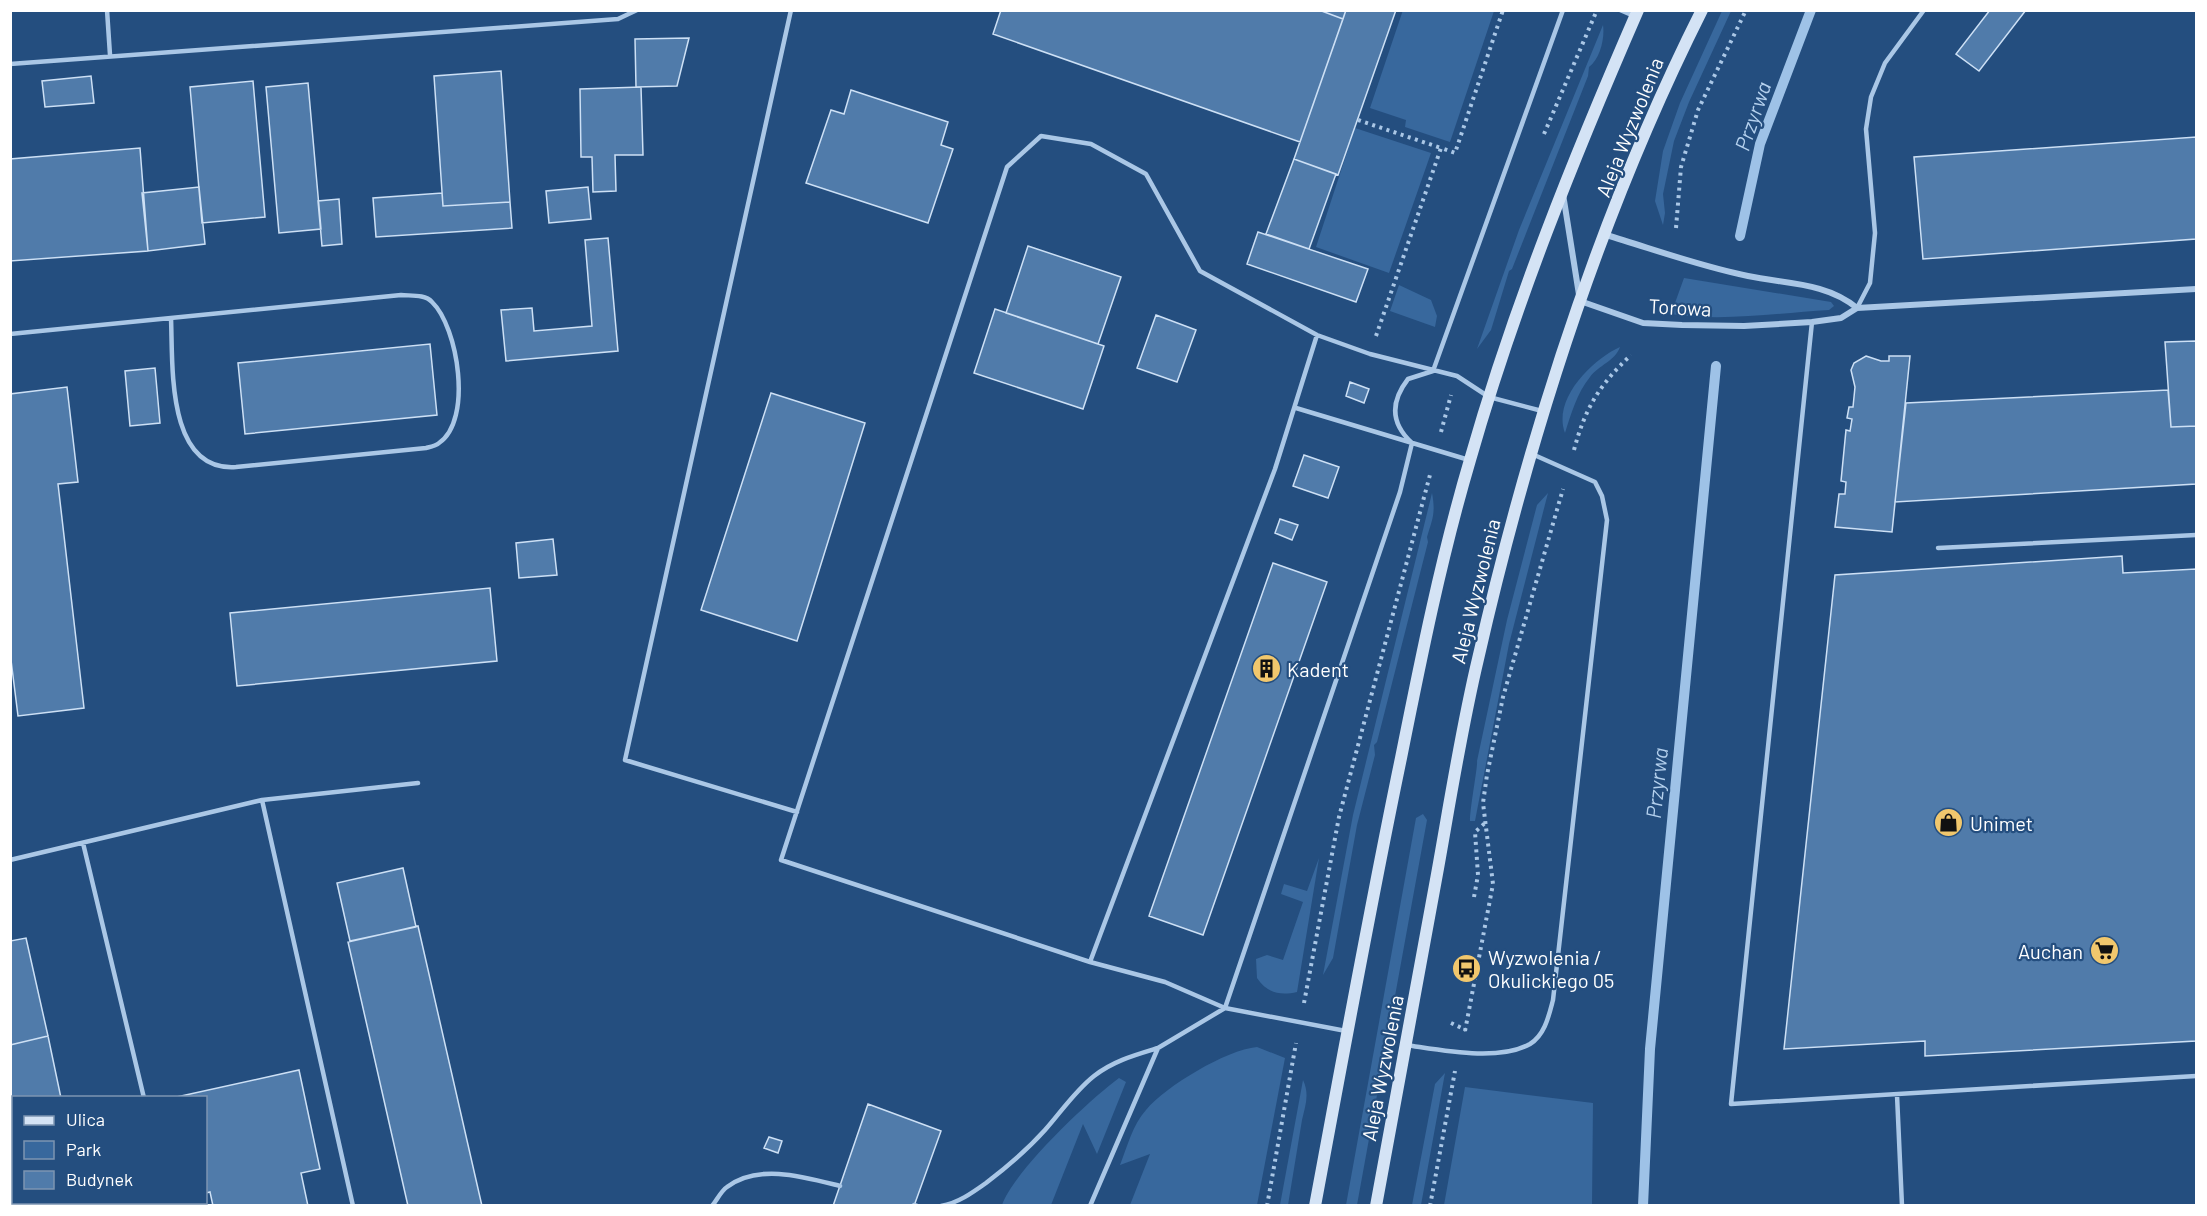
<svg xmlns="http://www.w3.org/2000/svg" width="2207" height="1216" font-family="Barlow,sans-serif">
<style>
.green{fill:#38689d}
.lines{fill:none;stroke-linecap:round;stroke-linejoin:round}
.stream{stroke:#9ec2e7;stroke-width:10}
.building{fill:#507baa;stroke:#cde0f5;stroke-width:1.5}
.path{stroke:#aac7e6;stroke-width:4;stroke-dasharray:3 4.5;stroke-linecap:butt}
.service{stroke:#aac7e6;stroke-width:4.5}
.minor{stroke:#aac7e6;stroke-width:6}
.secondary{stroke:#d4e3f5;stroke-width:12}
.labels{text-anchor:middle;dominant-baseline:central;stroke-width:4.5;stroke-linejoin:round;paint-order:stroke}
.street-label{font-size:20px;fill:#fff;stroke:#244e7f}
.poi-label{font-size:20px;fill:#fff;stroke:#244e7f;text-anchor:start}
.water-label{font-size:21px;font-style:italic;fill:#b5d1ee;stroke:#244e7f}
</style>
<rect width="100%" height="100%" fill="#244e7f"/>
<path class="green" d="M1403,10L1494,11L1450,142L1405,127L1406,120L1370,108Z
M1722,11H1731L1689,102L1674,141L1663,194L1665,213L1663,225L1655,201L1663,151L1680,103Z
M1603,25C1605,38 1600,59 1589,67L1588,76L1512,269L1509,271L1491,330L1477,349L1519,230Z
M1355,128L1431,153L1389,273L1316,247Z
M1684,278L1831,302L1834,306L1829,310C1778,313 1722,322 1671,314Z
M1399,285L1431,300L1437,316L1435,327L1390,311Z
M1620,347C1615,361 1599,365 1590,377C1577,393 1571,414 1565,433C1552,399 1593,359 1620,347Z
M1432,493C1436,514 1432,520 1427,537L1428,542L1377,742L1374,745L1375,755L1357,825L1333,958L1323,975L1353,815Z
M1548,493L1509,644L1475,821H1470C1470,807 1478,766 1477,761L1507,620L1537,505Z
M1423,814L1427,820L1357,1205H1346L1416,818Z
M1319,858L1297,992C1280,996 1267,993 1257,978L1256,959L1267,955L1283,960L1303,902L1281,894L1284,884L1307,891Z
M1257,1047L1285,1058L1257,1205H1130L1150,1154L1120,1165C1127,1147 1133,1124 1146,1110C1166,1086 1226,1050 1257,1047Z
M1445,1073L1421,1205H1412L1435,1084Z
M1119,1078L1126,1082L1097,1154L1083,1124L1051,1205H1002C1014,1171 1089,1100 1119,1078Z
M1303,1080C1310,1095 1305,1106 1302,1120L1288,1205H1280Z
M1465,1087L1593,1103L1592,1205H1444Z"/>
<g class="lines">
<path class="stream" d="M1740,236L1760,144L1811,10
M1643,1206L1650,1049L1716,366"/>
</g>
<path class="building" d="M1001,10H1319L1343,19L1300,142L993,34Z
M1319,10H1346L1343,19Z
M1346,10H1396L1338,175L1294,159Z
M1990,10H2026L1979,71L1956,54Z
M689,38L677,86L636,87L635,39Z
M501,71L510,202L443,206L434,76Z
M91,76L94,103L45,107L42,81Z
M253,81L265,217L202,223L190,87Z
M308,83L321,229L279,233L266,87Z
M641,87L643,155H615L616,191L593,192L592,157H581L580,89Z
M851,90L948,122L941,145L953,149L928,223L806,183L831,110L844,114Z
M2196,137V239L1923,259L1914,157Z
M140,148L148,251L10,261V159Z
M1294,159L1336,174L1309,249L1266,234Z
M199,187L205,244L148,251L142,193Z
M588,187L591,219L549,223L546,191Z
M442,193L443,206L510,202L512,228L376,237L373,198Z
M339,199L342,244L322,246L318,201Z
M1258,232L1368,269L1356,302L1247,264Z
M608,238L618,351L506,361L501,310L532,308L534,331L592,326L585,240Z
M1028,246L1121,277L1098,344L1006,313Z
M995,309L1104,346L1083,409L974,373Z
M1156,315L1196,330L1177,382L1137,368Z
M2196,341V426L2171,427L2165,342Z
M430,344L437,415L245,434L238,363Z
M1866,356L1881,361H1889V356H1910L1892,532L1835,527L1839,494H1845L1846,482L1841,481L1846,430L1850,431L1852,419L1847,418L1849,407H1853L1855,387L1851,370L1854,363Z
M155,368L160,423L130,426L125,371Z
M1350,382L1369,389L1364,403L1346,396Z
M67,387L78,482L58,484L84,708L18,716L10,652V394Z
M2168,390L2171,427L2196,426V484L1895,502L1906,403Z
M771,393L865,423L797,641L701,610Z
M1304,455L1339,467L1328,498L1293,486Z
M1280,519L1298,525L1292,540L1275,533Z
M553,539L557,575L519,578L516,543Z
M2122,556L2123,573L2196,569V1041L1925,1056V1041L1784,1049L1835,575Z
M1273,563L1327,582L1203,935L1149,916Z
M490,588L497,661L237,686L230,613Z
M403,868L416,927L350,941L337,883Z
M418,926L482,1206H408L348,942Z
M26,938L48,1036L10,1045V941Z
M48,1036L61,1098H14V1202H85L86,1206H10V1045Z
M299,1070L320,1169L301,1173L308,1206H213L210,1192L206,1193V1098H172Z
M868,1104L941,1131L914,1206H833Z
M769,1137L782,1141L778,1153L764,1148Z"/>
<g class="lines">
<path class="path" d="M1358,120L1441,148
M1544,134L1597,10
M1676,228L1681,167L1698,110L1746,10
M1376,336L1441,148L1455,153L1503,10
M1441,432L1451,395
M1574,450C1585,408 1600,384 1631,355
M1474,897L1478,875L1475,832L1485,823
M1304,1003L1339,817L1431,471
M1451,1023L1466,1030
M1465,1031L1493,884L1483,803L1487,775L1503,697L1563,489
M1267,1206L1296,1043
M1430,1206L1455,1071"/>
<path class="service" d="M107,10L110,55
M791,10L625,760L797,812
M1620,10L1634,16
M10,64L618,19L637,10
M1857,308L1870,283L1875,233L1866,129L1871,97L1885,63L1924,10
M1812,322L1731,1104L2196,1076
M10,334L401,295C411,296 425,294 432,302C458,327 473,420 439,443C436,446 430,447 426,448L236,467C166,472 173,365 171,318
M1317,335L1275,469L1090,962L1165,982L1225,1008L1346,1031
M1296,408L1469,460
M1938,548L2196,535
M262,800L353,1206
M83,843L144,1098
M10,860L262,800L418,783
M1090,962L781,860L1007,167L1041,136L1091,144L1146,174L1200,271L1317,335L1370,354L1457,376L1489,397L1542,411
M1406,1045C1441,1050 1498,1062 1530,1044C1545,1035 1549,1015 1553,1000L1607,520L1602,496L1595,482L1532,454
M1158,1048L1225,1008L1400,492L1412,443C1390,423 1391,401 1408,379L1433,371L1563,10
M1897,1095L1902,1206
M168,1202L169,1206
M914,1205L917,1206
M712,1206C717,1200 721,1191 727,1187C758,1163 805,1177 840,1186
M941,1206C958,1203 972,1193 986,1183C1007,1167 1027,1150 1045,1130C1061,1112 1075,1091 1094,1076C1113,1061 1135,1055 1158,1048L1090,1206"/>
<path class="minor" d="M1563,194L1580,301L1643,323L1682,325L1744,326L1812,322L1841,318L1857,308L2196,289
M1606,235C1653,249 1699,266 1748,276C1785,284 1826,282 1857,308"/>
<path class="secondary" d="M1315,1206C1343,1056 1370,907 1401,758C1421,658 1441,558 1470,460C1514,306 1574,157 1638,10
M1376,1206C1397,1095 1417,984 1437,874C1450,802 1461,730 1478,659C1528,440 1601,211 1702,10"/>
</g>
<defs>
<symbol id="building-disc" viewBox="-11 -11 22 22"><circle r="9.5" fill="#f1c76d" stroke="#244e7f"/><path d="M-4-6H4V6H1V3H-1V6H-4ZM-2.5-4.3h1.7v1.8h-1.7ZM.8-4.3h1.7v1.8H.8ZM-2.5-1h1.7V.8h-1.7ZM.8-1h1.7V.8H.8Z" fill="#111"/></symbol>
<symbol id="shop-disc" viewBox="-11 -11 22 22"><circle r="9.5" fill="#f1c76d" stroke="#244e7f"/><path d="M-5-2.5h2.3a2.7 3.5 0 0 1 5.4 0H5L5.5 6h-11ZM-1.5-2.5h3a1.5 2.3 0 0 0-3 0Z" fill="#111"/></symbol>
<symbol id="supermarket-disc" viewBox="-11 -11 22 22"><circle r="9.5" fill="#f1c76d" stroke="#244e7f"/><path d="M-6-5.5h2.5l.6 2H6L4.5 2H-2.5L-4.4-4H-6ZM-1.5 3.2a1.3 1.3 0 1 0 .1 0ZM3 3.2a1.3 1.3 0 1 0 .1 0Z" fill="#111"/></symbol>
<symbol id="bus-disc" viewBox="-11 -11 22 22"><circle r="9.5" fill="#f1c76d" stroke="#244e7f"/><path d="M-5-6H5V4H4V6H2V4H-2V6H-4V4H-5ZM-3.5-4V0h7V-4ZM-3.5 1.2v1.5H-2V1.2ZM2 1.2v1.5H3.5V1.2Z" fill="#111"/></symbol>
</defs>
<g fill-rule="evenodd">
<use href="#building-disc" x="1250" y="652" width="33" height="33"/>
<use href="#shop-disc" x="1932" y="806" width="33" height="33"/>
<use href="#supermarket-disc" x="2088" y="934" width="33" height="33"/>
<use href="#bus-disc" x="1450" y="952" width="33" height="33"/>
</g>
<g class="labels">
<g class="street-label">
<text transform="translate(1629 127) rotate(-68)">Aleja Wyzwolenia</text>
<text transform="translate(1680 307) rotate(3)">Torowa</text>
<text transform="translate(1475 591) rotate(-76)">Aleja Wyzwolenia</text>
<text transform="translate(1382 1068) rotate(-79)">Aleja Wyzwolenia</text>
</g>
<g class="poi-label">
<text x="1287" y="669">Kadent</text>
<text x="1970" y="823">Unimet</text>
<text x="2083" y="951" text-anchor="end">Auchan</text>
<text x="1488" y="957">Wyzwolenia /<tspan x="1488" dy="23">Okulickiego 05</tspan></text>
</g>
<g class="water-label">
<text transform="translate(1752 116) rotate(-71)">Przyrwa</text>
<text transform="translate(1656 783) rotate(-84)">Przyrwa</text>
</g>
</g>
<rect width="2207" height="1216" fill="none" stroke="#ffffff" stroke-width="24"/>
<rect x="12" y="1096" width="195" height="108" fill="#244e7f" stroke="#7c95b2" stroke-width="1.5"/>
<rect x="24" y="1116" width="30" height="9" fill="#d4e3f5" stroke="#7c95b2" stroke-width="1.5"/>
<text x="66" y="1126" font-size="18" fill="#ffffff">Ulica</text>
<rect x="24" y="1141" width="30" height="18" fill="#38689d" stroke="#7c95b2" stroke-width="1.5"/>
<text x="66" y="1156" font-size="18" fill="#ffffff">Park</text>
<rect x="24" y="1171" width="30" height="18" fill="#507baa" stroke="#7c95b2" stroke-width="1.5"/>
<text x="66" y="1186" font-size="18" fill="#ffffff">Budynek</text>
</svg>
